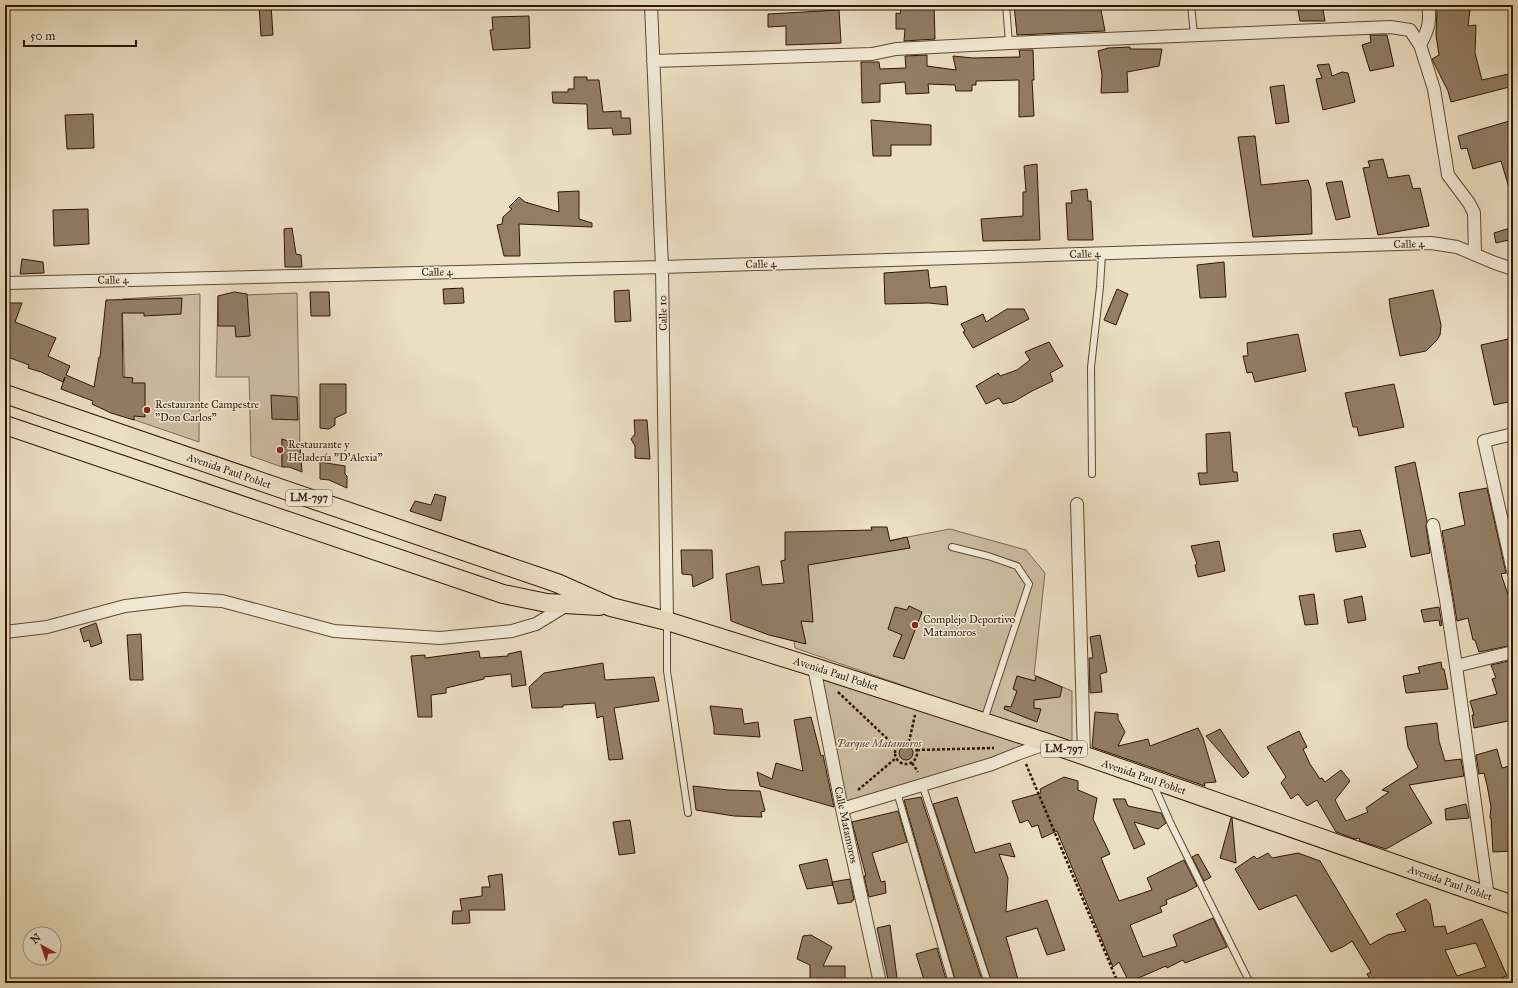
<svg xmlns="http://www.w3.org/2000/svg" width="1518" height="988" font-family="'IM FELL Great Primer',serif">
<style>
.green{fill:#cbbca0;stroke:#7e6950}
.building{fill:#927e65;stroke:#311601;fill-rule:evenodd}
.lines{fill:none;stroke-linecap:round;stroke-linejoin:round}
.service-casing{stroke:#604831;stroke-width:8}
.minor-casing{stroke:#604831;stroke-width:14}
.primary-casing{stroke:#311601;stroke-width:20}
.path{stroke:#311601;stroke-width:2.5;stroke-dasharray:3 2;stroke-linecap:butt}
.service{stroke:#f2ead7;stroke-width:6}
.minor{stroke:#f2ead7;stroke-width:12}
.primary{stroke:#ebdec1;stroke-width:18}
.poi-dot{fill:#8f2418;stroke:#f2ead7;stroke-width:1.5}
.labels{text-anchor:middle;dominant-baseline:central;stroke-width:3;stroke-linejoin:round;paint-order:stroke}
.shield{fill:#f2ead7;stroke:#6b5641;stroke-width:1}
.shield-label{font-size:10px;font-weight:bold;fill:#311601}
.street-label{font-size:11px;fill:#311601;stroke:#f2ead7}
.poi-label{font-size:11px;fill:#311601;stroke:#f2ead7;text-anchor:start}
.park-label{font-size:11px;font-style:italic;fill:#5f4831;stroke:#f2ead7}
</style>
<rect width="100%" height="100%" fill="#ebdec1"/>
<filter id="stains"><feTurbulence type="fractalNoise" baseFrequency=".005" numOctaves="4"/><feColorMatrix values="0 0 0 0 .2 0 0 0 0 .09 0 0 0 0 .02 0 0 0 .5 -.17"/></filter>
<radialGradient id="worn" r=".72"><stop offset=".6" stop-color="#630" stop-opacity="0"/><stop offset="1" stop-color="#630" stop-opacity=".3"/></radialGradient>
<path class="green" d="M297,293L300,446L282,439V467L251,456L249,377H216L218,296Z
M200,294L199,442L126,417L122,299Z
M950,529L1026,550L1045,573L1034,675L1072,691V744L795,648L781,561Z
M821,674L1023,744L1024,749L843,803Z"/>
<path class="building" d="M259,5H271L273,35L261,36Z
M934,5L935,39L904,41L905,29H896V13L900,14L901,7L907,6Z
M1014,5H1100L1105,31L1017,35Z
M1297,5H1310L1311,9L1323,10L1325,21H1300Z
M1437,8L1470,10L1468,26L1476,25L1475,53L1482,80L1513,73V86L1451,102L1448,91L1432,59L1439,55L1436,35Z
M839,10L841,43L786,45V26L768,27V14Z
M529,16L530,48L493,50L490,30H493L492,17Z
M1370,35H1387L1394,66L1370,71L1362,45L1371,42Z
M1130,47V49H1162L1159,66L1127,72L1128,92L1101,93L1102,75L1098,51L1108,48Z
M1019,50H1033L1034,80H1032L1034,116L1019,117V80L976,81V85H972V91H956L955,85L928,84L929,93L906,94L905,82L880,84V102L862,103L861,62H879L880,69L906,68L905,56L927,55V66L956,70L953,56L973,58L1020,57Z
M1329,64L1332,76L1342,72L1348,73L1355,102L1323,110L1316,79L1322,78L1317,65Z
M574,77H587V80H599L603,112L621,111V118H630L631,134L613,135L612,128L588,129L587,104L553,103L552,92H568V89H574Z
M1284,85L1289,122L1276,124L1270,87Z
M93,114L94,148L67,149L65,115Z
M871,120L931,125V145H891V156H873Z
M1513,120V191H1510L1501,161L1473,169L1467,148L1461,149L1458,136Z
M1255,136L1261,185L1308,180L1311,189L1312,234L1253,237L1238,137Z
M1383,159L1388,178L1409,175L1413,189L1420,188L1429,226L1378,235L1363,168L1370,167L1368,161Z
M1037,164L1040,240L983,241L981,219L1023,216V192H1026L1024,166Z
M1342,181L1350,217L1336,220L1326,183Z
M1087,189L1088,201H1091L1093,240H1068L1066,203H1072L1071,191Z
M579,191V219L592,223V227L519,224L520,256H504L497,225L502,224L503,217L512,209L509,207L519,197L525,202L559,212L558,192Z
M88,209L89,244L54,246L53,210Z
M1513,227V239L1496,243L1494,233Z
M292,228L296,254L301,255L302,267H285L284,229Z
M22,259L43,262L44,273L20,274Z
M1224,262L1226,297L1200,298L1197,265Z
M928,270L930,288L946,286L948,305L929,303L885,304L884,273Z
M463,288L464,303L444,304L443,289Z
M1117,289L1128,294L1116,325L1104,320Z
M629,290L631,321L615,322L614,291Z
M1433,290L1441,325L1440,335L1437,340L1426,351L1400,356L1391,314L1389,299Z
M234,292L247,294L250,336L236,337L235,326H218V296Z
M310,292H329L330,316H311Z
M182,298L181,314L144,316V313H122L123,377L133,378L132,383H145V417L134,416V420L111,413L92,404L93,401L61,389L65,377L63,382L41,372L28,368L29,365L5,356V316L9,303H22L15,322L56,338L48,356L70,366L66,375L94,387L99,357H100L106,300Z
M1007,309H1024L1029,319L973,348L963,332L965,331L961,324L983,314L986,322Z
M1298,334L1306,371L1255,382L1252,372L1247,373L1243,356H1248L1247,343Z
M1513,338V401L1494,405L1481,345Z
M1049,342L1063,366L1050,373L1053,381L1032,391L1013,402L1003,404L999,398L986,404L976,386L998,373L1000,376L1017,370L1030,360L1025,352Z
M320,384H346V413L335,418V425L329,429L320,428Z
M1394,384L1404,427L1359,436L1357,427H1353L1345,393Z
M271,395L297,397L298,420L272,419Z
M634,420H647L650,459L635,458V446L631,439L635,434Z
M1230,432L1233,472H1237L1238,481L1200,485L1198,473H1207L1206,434Z
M282,439L300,446L302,472L289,467H282Z
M320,462L345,466V474L347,476V488L329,480L320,479Z
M1415,462L1427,521L1426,526L1430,553L1411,557L1395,467Z
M1487,488L1506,573L1501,574L1513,609V645L1479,652L1475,640H1473L1468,618L1457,621L1442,531L1465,525L1459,493Z
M435,494L446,497L441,521L410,511L415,501L431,505Z
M871,527H887L890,541L907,537L910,548L808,565L813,622L801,621L806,644L769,635L731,621L726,574L759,566L762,585L784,583L781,561L785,560V532L872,530Z
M1360,530L1366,547L1336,552L1333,534Z
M1219,541L1225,571L1198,577L1195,565L1197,564L1191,546Z
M681,550H712L713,578L693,587L692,575L682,574Z
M1314,594L1318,624L1305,625L1299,596Z
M1362,596L1366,620L1348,623L1344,600Z
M909,606L922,612L904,659L893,656L902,635L888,629L895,607L907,610Z
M1439,607L1442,625L1440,626L1439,620L1424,622L1421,610Z
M96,623L102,643L91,647L89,640L84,642L80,629Z
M141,634L143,680H130L127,635Z
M1100,635L1107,672L1100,674L1102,692L1090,693L1089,658H1093L1090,637Z
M479,651L480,658L508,656V654L521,651L526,685L512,687L511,674L484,677V679L446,688V693L431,695L432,717H418L411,656L425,655V658Z
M1513,660V720L1474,728L1472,715H1474L1470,701L1497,694L1492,679L1496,678L1491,665Z
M1441,662L1442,669H1444L1448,689L1406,693L1403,676L1420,673L1418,667Z
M603,663L605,680L654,677L659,701L614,708L623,759L609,760L603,716L597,718L595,703L563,705V707L532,708L529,687L544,673Z
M1017,676L1035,681L1036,676L1062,687L1060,697L1034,700V708L1041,709L1037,722L1004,709L1005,706L1011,707L1017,691L1013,689Z
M710,706L742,709L744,724L758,722L760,737L714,734V727Z
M1095,712L1118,714V719L1125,732L1118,746L1148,739L1150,746L1198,728L1203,738L1216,782L1204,783L1205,786L1092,747Z
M811,717L821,756L823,755L834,807L760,786L757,772L772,779L776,763L803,771L794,720Z
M1437,723L1439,741L1445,761L1461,759L1464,776L1409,785L1432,823L1386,849L1360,841L1359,838L1355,839L1336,832L1317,800L1307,806L1298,794L1291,799L1281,783L1286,777L1267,747L1299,731L1307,747L1303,749L1310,764L1320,779L1322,778L1325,782L1341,770L1350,781L1335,800L1346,821L1368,812L1366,808L1389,792L1382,790L1418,767L1408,747L1405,727Z
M1220,729L1249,773L1243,778L1206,736Z
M899 753a7 7 0 1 1 14 0a7 7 0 1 1-14 0Z
M1497,749L1502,768L1513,765V851L1493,852L1491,818H1490L1491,807L1487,785L1484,773L1479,774L1476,755Z
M1064,777L1078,781V790L1097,798L1093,819L1110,854L1101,858L1119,901L1152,890L1147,878L1184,860L1197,886L1186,892L1166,900L1167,904L1160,907L1162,912L1130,925L1143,957L1177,946L1173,935L1213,918L1227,947L1185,963L1183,960L1167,968L1166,966L1129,982L1119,962L1113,967L1057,831L1042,838L1038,825L1032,827L1028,820L1020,823L1012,801L1041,793L1040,789Z
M693,786L728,790L760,791L765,811L761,812L762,817L734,816L696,810Z
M921,797L983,983H956L904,800Z
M957,797L975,853L1010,843L1015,857L999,854L1008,878L1006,912L1047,900L1065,950L1047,955L1037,928L1006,937L1019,983H992L933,804Z
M1113,799H1125L1128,806L1161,813L1166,823L1158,829L1134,822L1145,844L1134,849Z
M1466,804L1469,818L1446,820L1445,809Z
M898,811L907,842L872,853L881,882L885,881L886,893L869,897L864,876H866L852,822Z
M1231,818H1232L1236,863L1220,858Z
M630,820L635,853L619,855L613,822Z
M1268,853L1272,858L1298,853L1320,861L1370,945L1387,935L1406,931L1396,914L1426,899L1430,904L1434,927L1445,926L1447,934L1482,919L1507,976L1488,983H1372L1367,974L1371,972L1352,941L1343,947L1331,952L1296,895L1259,910L1235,869L1254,856L1257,859ZM1476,943L1486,967L1457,976L1445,950Z
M1198,854L1211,877L1204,881L1192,857Z
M827,859L833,885L807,889L799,865Z
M502,874L505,910H469L470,923L452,924L453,911H462L460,899L482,896V887H490L488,876Z
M850,879L854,900H852V902L838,904L832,882Z
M890,925L897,978L888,979L877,928Z
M811,935L832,947L823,966H845V983H810V965L797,959L803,936Z
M937,948L947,983H925L916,954Z"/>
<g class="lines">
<defs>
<path id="service" d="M1006,5L1009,43
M1191,5L1194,35
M1092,474L1091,367L1100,287L1102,253
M952,547L988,556L1017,566L1029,584L984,720
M667,622V671L688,813
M1153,783L1170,822L1250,983
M922,784L988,983
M897,792L952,983"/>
<path id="minor" d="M651,5L662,267L667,621
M1420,45C1428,30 1431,22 1428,5
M653,61L872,54L896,49L1009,43L1390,27L1410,30L1420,45L1434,89L1448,175L1469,203L1474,213L1475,254
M5,283L662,267L1431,243L1457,247L1495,263L1513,269
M1513,434L1484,441L1513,571
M1077,504L1084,756
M1433,525L1446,600L1456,666
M5,632L47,627L125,606L185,599L222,601L334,631L440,638L512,631L536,624L567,605
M814,667L842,809L880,983
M842,809L992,764L1017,754L1048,743
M1488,897L1456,666L1513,652"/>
<path id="primary" d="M5,394L557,583L611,607L667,621L814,667L1048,743L1513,905
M5,425L503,594L547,603L599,606"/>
</defs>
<use href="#service" class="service-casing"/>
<use href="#minor" class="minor-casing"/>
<use href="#primary" class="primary-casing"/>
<path class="path" d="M838,692L896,747
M895 753a11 11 0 1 1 22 0a11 11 0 1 1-22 0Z
M909,742L915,715
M917,750L994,748
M912,763L918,772
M1026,764L1118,983
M858,790L896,758"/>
<use href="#service" class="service"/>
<use href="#minor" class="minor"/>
<use href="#primary" class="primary"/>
</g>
<g class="poi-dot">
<circle cx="147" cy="410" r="4"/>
<circle cx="280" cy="450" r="4"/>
<circle cx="915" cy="625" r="4"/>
</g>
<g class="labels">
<g class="shield">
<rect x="286" y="490" width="46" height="16" rx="3"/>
<rect x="1041" y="741" width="46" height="16" rx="3"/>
</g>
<g class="shield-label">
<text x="309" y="498">LM-797</text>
<text x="1064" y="749">LM-797</text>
</g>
<g class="street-label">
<text transform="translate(1409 244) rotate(-2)">Calle 4</text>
<text transform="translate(1085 254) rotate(-2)">Calle 4</text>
<text transform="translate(761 264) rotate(-2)">Calle 4</text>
<text transform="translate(437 272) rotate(-1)">Calle 4</text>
<text transform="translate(113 280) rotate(-1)">Calle 4</text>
<text transform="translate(663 313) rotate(-91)">Calle 10</text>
<text transform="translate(229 471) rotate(19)">Avenida Paul Poblet</text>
<text transform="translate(836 674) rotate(18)">Avenida Paul Poblet</text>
<text transform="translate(1144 777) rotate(19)">Avenida Paul Poblet</text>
<text transform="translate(846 825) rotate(78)">Calle Matamoros</text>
<text transform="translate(1450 883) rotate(19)">Avenida Paul Poblet</text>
</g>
<g class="poi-label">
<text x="155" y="404">Restaurante Campestre<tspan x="155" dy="13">"Don Carlos"</tspan></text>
<text x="288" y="444">Restaurante y<tspan x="288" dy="13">Heladería "D'Alexia"</tspan></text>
<text x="923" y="619">Complejo Deportivo<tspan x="923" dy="13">Matamoros</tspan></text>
</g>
<g class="park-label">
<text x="879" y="743">Parque Matamoros</text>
</g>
</g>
<rect width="1518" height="988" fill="none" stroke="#ebdec1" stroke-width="20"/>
<rect x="6" y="6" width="1506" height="976" fill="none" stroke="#311601" stroke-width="2"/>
<rect x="10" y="10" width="1498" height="968" fill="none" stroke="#311601"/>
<g transform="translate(42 946) rotate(320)"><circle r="19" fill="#f2ead7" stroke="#a59581"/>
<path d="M0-3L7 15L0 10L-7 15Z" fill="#8f2418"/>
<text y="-6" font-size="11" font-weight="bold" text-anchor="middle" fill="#311601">N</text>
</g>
<path d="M24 40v6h112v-6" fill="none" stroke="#311601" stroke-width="2"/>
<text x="30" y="40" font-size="12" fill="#311601" stroke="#f2ead7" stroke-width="3" paint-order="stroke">50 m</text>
<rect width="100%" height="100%" filter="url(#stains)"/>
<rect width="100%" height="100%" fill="url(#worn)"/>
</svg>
